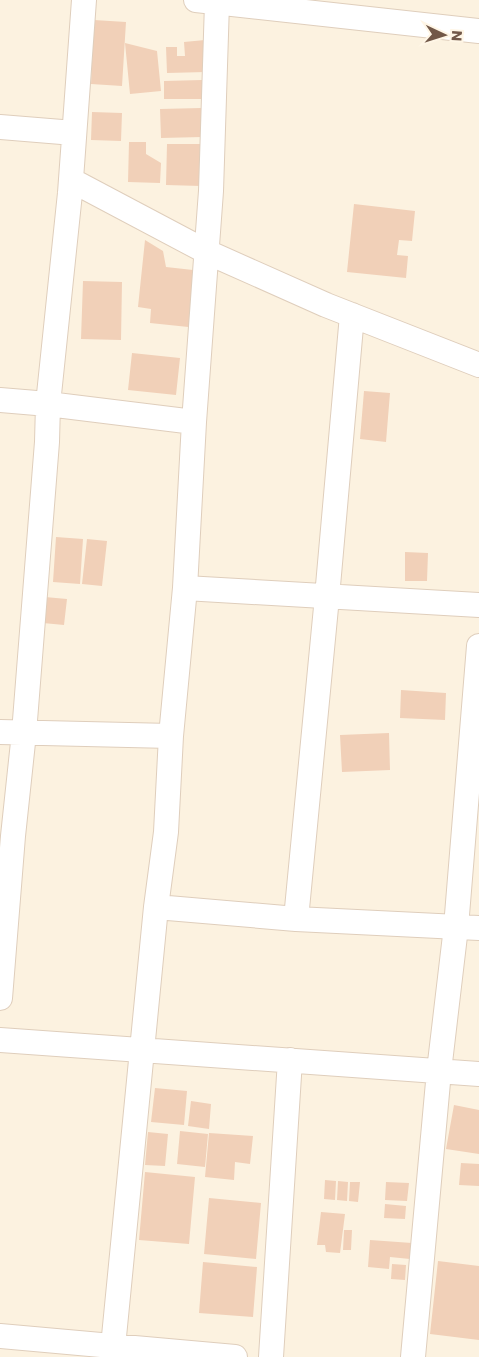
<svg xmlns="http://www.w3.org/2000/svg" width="479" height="1357" font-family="Poppins,sans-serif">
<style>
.building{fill:#f1d0b8}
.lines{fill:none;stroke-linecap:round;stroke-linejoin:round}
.minor-casing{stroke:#dfcebc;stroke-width:26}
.minor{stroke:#fff;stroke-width:24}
</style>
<rect width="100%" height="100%" fill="#fcf2e0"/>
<path class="building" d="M94,20L126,22L122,86L91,84Z
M205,40L206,72L167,73L166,47H177V56H185L184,42Z
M125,43L157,51L161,91L130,94Z
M202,80V99H164V81Z
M201,108L202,137L161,138L160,109Z
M92,112L122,113L121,141L91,140Z
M129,142H146V154L161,163L160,183L128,182Z
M167,144H202L201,186L166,185Z
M354,204L415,211L412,241L399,240L397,255L408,256L406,278L347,272Z
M145,240L163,251L166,267L193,270L192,285L202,286L198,328L150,323L151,309L138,307Z
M83,281L122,282L121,340L81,339Z
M132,353L180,358L176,395L128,390Z
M364,391L390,393L386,442L360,439Z
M56,537L83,539L80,584L53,582Z
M87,539L107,541L102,586L82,584Z
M405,552L428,553L427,581H405Z
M45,597L67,599L64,625L43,623Z
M401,690L446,693L445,720L400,718Z
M389,733L390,770L342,772L340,735Z
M155,1088L187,1091L184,1125L151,1122Z
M191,1101L211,1104L209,1129L188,1126Z
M454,1105L479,1110V1154L446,1149Z
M180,1131L208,1134L205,1167L177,1164Z
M148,1132L168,1134L165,1166L145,1165Z
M209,1133L253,1136L250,1164L235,1162L234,1180L205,1177Z
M461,1163L479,1164V1186L459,1185Z
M145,1172L195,1177L189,1244L139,1240Z
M325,1180L336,1181L335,1200L324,1199Z
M338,1181L348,1182L347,1201L337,1200Z
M350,1182H360L358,1202L349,1201Z
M386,1182L409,1183L407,1201L385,1200Z
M209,1198L261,1203L256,1259L204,1254Z
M385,1204L406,1206L405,1219L384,1218Z
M321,1212L345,1214L340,1253L326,1252L325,1245H317Z
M344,1230H352L351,1250H343Z
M370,1240L412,1243L410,1259L390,1257L389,1269L368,1267Z
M438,1261L479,1266V1340L430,1334Z
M203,1262L257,1267L253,1317L199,1313Z
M392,1264L406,1265L405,1280L391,1279Z"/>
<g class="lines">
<defs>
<path id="minor" d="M196,0L479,31
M0,127L74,133
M71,180L207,252L326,305L479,365
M0,400L48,404L194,422
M185,588L479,605
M0,732L171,736
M156,907L296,919L479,928
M296,919L327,597L352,315
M0,998L13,836L24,733L47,442L48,404L70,193L84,0
M0,1040L479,1074
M0,1336L235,1357
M112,1357L156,907L166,832L171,736L185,588L194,422L211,191L217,3
M271,1357L290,1060
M413,1357L439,1071L456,927L479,646"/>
</defs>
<use href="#minor" class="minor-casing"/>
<use href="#minor" class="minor"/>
</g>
<g transform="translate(444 35) rotate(94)" stroke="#fff6e6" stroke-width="4" paint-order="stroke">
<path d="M0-4L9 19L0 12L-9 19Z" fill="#725848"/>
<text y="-8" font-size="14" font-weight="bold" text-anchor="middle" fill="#725848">N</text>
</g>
</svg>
